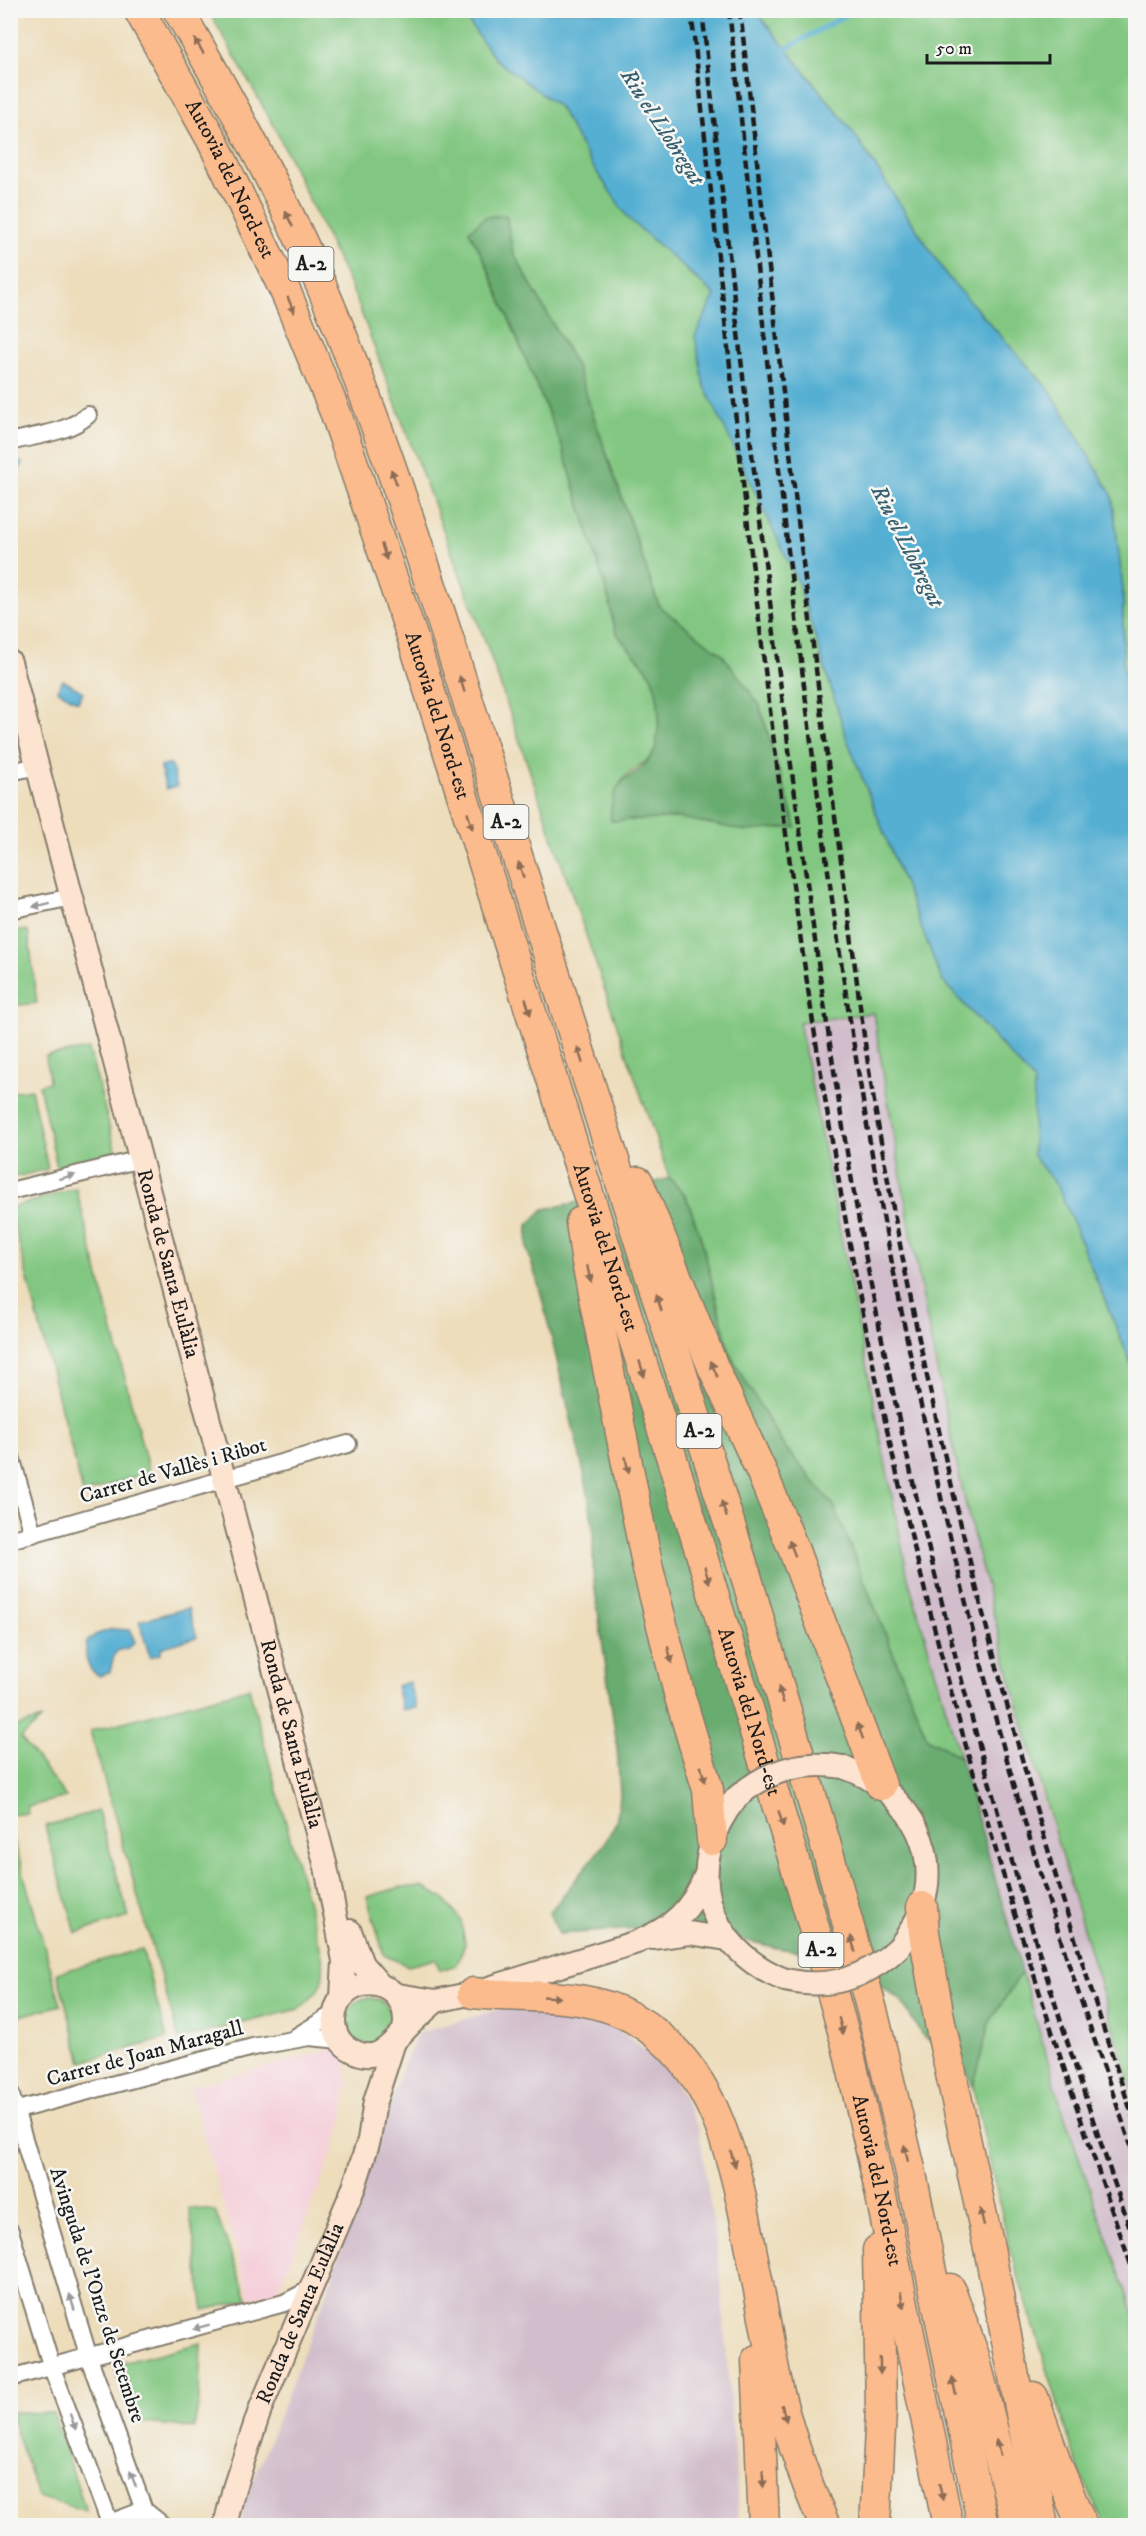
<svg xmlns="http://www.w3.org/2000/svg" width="1146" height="2536" font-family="'IM FELL DW Pica',serif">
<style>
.built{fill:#f5cfda}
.industrial{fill:#d1bdcb}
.green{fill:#82c781;stroke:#4f724e;stroke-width:1.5;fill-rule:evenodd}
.forest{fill:#69ac6f;stroke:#426446;stroke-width:1.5}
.water{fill:#54afd2;stroke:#386677;stroke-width:1.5}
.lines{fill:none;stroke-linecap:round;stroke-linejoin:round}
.stream{stroke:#54afd2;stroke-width:5}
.street-casing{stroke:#847c6c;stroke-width:20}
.secondary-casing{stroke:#847c6c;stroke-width:26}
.highway-casing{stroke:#847c6c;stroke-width:33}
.street{stroke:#fff;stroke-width:16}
.secondary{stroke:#fde4d1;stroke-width:22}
.highway{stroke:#fbbb8d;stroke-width:30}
.rail{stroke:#1c1c1c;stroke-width:4.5;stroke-dasharray:9 4.5;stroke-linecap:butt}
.secondary-bridge-casing{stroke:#847c6c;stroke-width:26;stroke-linecap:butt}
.secondary-bridge{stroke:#fde4d1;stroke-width:22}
.oneway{fill:#8c6c54}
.oneway2{fill:#999}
.labels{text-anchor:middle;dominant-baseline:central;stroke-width:5;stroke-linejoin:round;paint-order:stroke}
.shield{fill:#f6f6f2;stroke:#5d5d5c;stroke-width:1.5}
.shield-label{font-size:20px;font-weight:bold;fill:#1c1c1c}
.street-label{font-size:21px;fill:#1c1c1c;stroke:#f6f6f2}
.water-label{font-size:22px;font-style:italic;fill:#355e6e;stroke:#f6f6f2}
</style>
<rect width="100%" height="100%" fill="#f6f6f2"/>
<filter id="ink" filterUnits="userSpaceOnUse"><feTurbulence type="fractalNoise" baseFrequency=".0167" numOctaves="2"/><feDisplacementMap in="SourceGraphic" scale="12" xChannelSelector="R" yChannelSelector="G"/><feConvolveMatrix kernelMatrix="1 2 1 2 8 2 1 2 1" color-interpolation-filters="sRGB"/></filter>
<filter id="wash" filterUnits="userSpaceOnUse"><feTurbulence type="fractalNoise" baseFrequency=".008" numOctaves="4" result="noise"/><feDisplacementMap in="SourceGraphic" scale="24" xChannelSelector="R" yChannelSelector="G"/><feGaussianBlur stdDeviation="1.35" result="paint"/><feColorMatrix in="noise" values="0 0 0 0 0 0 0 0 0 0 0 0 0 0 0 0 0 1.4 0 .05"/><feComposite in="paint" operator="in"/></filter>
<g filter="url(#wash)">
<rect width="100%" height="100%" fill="#edddbb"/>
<path class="built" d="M343,2046L348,2082L342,2125L327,2167L278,2291L250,2298L190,2087Z"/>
<path class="industrial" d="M873,1012L916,1265L1037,1779L1135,2099V2318L1062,2109L908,1578L799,1021Z
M500,2009H554L605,2020L669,2068L699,2130L720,2270L738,2502L737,2525L241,2526L243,2507L324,2301L403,2066L418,2033Z"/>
<path class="green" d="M209,11H461L495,59L559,107L592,165L690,274L715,295L695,336L798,582L847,739L942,980L1034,1081L1033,1156L1058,1187L1135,1373V2099C1075,1902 1014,1705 966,1505C928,1342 901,1177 873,1013L799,1022L908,1578L960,1757L927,1738L834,1506L783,1445L730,1355L701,1238L686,1196L669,1177L488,649L355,296L274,126ZM506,215L513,252L577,368L659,606L759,704L796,827L701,821L680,818L611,821C610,804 614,789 626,776C636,766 648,764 655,750C660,725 662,691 647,669C626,640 614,644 610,603L562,446L484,259L469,231Z
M756,11H1135V713L1123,669V589L1112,495L1051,392L947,276L853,132Z
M28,930L37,1003L11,1006V932Z
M89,1049L116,1152L57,1167L39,1085L49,1082L46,1056Z
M31,1089L48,1169L11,1178V1092Z
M76,1188L149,1472L83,1494L10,1210L11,1208Z
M249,1688L320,1947C327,1978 324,1989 299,2009L179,2039L90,1731Z
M42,1719L21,1738L66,1797L27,1807L28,1813L11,1815V1728Z
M98,1811L129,1917L76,1933L45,1826Z
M13,1837L61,2005L16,2017L10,1996V1838Z
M401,1887H423L443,1898L461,1920L465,1944L457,1965L440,1970L436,1959L408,1966L384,1955L367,1897Z
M142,1949L167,2038L82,2062L57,1973Z
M1022,1972L1062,2109L1135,2318V2525H1106L1079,2471L1010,2250L973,2088L989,2023Z
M346 2021a23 23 0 1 1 46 0a23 23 0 1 1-46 0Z
M189,2208L215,2211L248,2300L204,2310Z
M201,2343L199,2400L194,2428L135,2422L114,2365Z
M10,2412L53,2413L86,2511L38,2497Z"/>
<path class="forest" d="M506,215L513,252L577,368L659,606L722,654L759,704L796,827L746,831L680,818L611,821C609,769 639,783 655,750C660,726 662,691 647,669C625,640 614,644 610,603L562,446L484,259L469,231L485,217Z
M669,1178L686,1196L701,1238L730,1355L783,1445L834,1506L927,1738L960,1757L1022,1972L989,2023L973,2088L965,2066L921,2034L901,2000L836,1957L777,1948L686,1926L559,1934L549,1913L604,1844L616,1822L620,1795L617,1747L593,1576V1527L586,1482L541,1294L527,1248L528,1225L544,1209L605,1197Z"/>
<path class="water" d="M461,11H756L853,132L947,276L1051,392L1112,495L1123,589V669L1136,713L1135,1373L1058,1187L1033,1156L1034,1081L942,980L847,739L798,582L704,385L695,336L715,295L628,218L592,165L559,107L495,59Z
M13,457L23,464L11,482V461Z
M63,680L83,692L78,702L57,690Z
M171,764L177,786L166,789L160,767Z
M188,1608L197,1637L161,1648V1654L150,1657L139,1621Z
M112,1629L130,1630L135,1642C120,1659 117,1636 110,1672L100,1676C86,1671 84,1655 87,1642L95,1635Z
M409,1682L416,1708L402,1710L396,1686Z"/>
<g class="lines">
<path class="stream" d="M782,51L846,15"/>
</g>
</g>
<g filter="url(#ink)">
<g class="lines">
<defs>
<path id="street" d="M10,442C36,435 68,433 88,415
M10,772L38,766
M10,910L72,897
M10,1191L141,1159
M10,1453L33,1534
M10,1540L348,1444
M297,2036L335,2013
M10,2092L89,2358L144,2510L164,2526
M10,2112L253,2047L309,2037L340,2040
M10,2231L52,2368L111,2526
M10,2378L284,2303L313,2288
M110,2523L144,2510"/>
<g id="secondary">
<path id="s1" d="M10,662L326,1867L344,1961L342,1997"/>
<path d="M843,1767C902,1786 943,1846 922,1907C917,1922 908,1935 899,1947"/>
<path d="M737,1797C681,1865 705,1948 785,1980"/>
<path d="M350,1931L362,1964L381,1986"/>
<path d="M653,1938L689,1933L727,1939"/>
<path d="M398,1995L436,2001L473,1993L637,1942C673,1927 692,1910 706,1874"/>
<path d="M404,2031C414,1973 337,1969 334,2020C334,2031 339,2042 348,2048C376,2066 388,2047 406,2029C415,2019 426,2010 436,2001"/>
<path id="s2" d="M225,2526L234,2488L261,2407L354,2187L369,2140L375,2101L393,2045"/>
</g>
<g id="highway">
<path id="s3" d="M139,10L212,140L287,295L336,414L414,642L684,1497L809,1910L847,2045L878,2181L948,2526"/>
<path d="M178,10C230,99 280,191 321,285C369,398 408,515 446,632L746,1576L831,1863L873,2014L910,2169L983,2526"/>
<path d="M638,1182L713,1367L762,1473L793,1548L881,1785"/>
<path d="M581,1222L586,1257L648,1569L680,1697L708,1790L712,1840"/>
<path d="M922,1907L924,1933L940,2023L989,2248L1043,2526"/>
<path d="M473,1993C527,1999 584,1990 633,2018C718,2066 736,2167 752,2254C760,2294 767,2334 775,2375C786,2427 803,2476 825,2526"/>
<path d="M950,2289L974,2356L1017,2526"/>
<path d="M757,2360L764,2526"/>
<path d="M1033,2397L1057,2465L1082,2526"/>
<path d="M875,2526L881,2410L878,2250"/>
</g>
</defs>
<use href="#street" class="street-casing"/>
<use href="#secondary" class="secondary-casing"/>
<use href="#highway" class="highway-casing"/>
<use href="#street" class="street"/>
<use href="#secondary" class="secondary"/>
<use href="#highway" class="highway"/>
<path class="rail" d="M691,10C739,439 779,869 859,1293C923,1629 1022,1957 1136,2279
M702,10C733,292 764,573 803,853C823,1001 844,1149 873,1295C937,1618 1026,1934 1136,2245
M729,10C777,437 814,867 897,1289C934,1476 977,1664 1032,1846C1063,1952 1100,2056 1136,2160
M740,10C773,301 804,593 844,883C855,961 863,1041 877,1119C936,1461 1024,1798 1136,2126"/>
<defs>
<path id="secondary-bridge" d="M737,1797C768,1770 803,1760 843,1767
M785,1980C830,1990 867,1978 899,1947"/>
</defs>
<use href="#secondary-bridge" class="secondary-bridge-casing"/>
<use href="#secondary-bridge" class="secondary-bridge"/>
</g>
<defs><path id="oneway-solid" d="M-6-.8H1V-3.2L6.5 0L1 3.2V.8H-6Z" transform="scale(1.5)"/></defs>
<g class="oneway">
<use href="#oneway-solid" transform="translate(199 46) rotate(-121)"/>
<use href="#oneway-solid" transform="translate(289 219) rotate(-115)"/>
<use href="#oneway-solid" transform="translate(291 305) rotate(67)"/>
<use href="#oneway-solid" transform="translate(394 477) rotate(-111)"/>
<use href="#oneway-solid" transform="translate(384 552) rotate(72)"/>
<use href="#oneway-solid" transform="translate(462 684) rotate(-107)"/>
<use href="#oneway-solid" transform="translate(470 821) rotate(73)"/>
<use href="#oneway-solid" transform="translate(521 870) rotate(-108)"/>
<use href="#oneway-solid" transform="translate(528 1007) rotate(73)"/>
<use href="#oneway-solid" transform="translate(580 1055) rotate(-108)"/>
<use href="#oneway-solid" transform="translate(589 1274) rotate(78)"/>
<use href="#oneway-solid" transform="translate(659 1303) rotate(-108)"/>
<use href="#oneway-solid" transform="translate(642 1369) rotate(72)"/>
<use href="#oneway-solid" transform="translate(714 1369) rotate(-114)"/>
<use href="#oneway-solid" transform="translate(627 1465) rotate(79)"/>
<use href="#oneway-solid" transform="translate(724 1509) rotate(-108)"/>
<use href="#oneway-solid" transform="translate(792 1548) rotate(-112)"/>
<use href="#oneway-solid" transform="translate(707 1575) rotate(73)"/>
<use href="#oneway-solid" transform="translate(670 1655) rotate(76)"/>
<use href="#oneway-solid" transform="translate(781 1695) rotate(-107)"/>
<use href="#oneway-solid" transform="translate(860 1731) rotate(-111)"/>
<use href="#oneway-solid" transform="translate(703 1774) rotate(74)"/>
<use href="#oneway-solid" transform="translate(781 1819) rotate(73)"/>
<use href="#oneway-solid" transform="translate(853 1944) rotate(-106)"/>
<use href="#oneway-solid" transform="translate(552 1997) rotate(3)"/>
<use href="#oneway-solid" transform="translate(841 2026) rotate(75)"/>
<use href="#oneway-solid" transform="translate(906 2153) rotate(-103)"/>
<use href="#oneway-solid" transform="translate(733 2159) rotate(73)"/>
<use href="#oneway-solid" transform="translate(982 2217) rotate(-103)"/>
<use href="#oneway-solid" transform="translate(902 2300) rotate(79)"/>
<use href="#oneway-solid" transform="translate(880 2366) rotate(89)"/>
<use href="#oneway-solid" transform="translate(954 2386) rotate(-102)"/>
<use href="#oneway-solid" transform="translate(784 2413) rotate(75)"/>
<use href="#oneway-solid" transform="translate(998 2448) rotate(-104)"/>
<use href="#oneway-solid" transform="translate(763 2479) rotate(87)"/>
<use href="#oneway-solid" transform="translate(941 2492) rotate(78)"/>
</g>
<g class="oneway2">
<use href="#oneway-solid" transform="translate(41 905) rotate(166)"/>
<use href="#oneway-solid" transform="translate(67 1177) rotate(-14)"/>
<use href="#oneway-solid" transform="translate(72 2302) rotate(-107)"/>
<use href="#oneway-solid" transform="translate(201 2327) rotate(165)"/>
<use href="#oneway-solid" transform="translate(73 2422) rotate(69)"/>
<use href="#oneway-solid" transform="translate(133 2479) rotate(-110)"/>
</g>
</g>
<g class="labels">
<g class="shield">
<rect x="288.5" y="247" width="45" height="34" rx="4.5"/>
<rect x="483.5" y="805" width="45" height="34" rx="4.5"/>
<rect x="676.5" y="1414" width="45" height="34" rx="4.5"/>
<rect x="798.5" y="1933" width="45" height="34" rx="4.5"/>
</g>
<g class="shield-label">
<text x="311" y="264">A-2</text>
<text x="506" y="822">A-2</text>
<text x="699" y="1431">A-2</text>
<text x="821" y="1950">A-2</text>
</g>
<g class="street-label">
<text stroke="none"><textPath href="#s3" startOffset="192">Autovia del Nord-est</textPath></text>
<text stroke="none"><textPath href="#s3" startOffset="768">Autovia del Nord-est</textPath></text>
<text stroke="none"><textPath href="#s3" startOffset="1326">Autovia del Nord-est</textPath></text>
<text stroke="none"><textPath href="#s1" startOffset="622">Ronda de Santa Eulàlia</textPath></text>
<text transform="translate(173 1471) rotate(-16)">Carrer de Vallès i Ribot</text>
<text stroke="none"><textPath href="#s3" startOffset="1812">Autovia del Nord-est</textPath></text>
<text stroke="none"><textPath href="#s1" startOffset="1108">Ronda de Santa Eulàlia</textPath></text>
<text transform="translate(145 2054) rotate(-15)">Carrer de Joan Maragall</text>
<text stroke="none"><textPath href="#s3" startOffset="2298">Autovia del Nord-est</textPath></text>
<text transform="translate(97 2295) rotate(72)">Avinguda de l'Onze de Setembre</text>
<text stroke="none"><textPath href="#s2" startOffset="226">Ronda de Santa Eulàlia</textPath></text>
</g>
<g class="water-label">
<text transform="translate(662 127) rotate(57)">Riu el Llobregat</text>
<text transform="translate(907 546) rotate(63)">Riu el Llobregat</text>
</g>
</g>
<rect width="1146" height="2536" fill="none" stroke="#f6f6f2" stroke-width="36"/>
<path d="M927 54v9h123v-9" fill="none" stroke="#1c1c1c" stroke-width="3"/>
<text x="936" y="54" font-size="18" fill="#1c1c1c" stroke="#f6f6f2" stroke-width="4.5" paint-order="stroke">50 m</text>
</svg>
